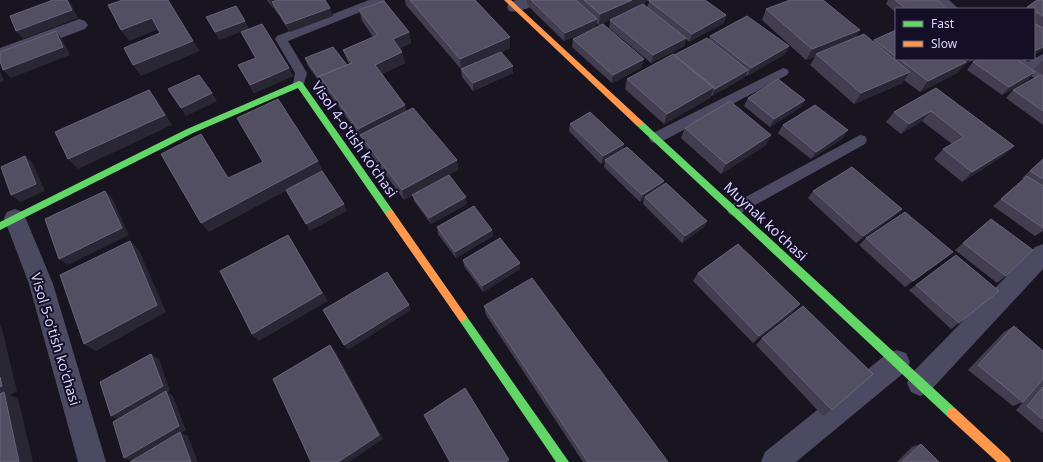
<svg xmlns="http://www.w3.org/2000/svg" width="1043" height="462" font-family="'Noto Sans',sans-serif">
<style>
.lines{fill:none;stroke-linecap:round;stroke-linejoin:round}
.lane{fill:#4b4a62;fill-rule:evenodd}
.street{fill:#4b4a62;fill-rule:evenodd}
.fast{fill:#63d668;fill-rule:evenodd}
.slow{fill:#ff974d;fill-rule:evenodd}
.wall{fill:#423e50}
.shaded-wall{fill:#2a2735}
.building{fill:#524f63;stroke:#68647b}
.labels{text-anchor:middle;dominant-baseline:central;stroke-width:4;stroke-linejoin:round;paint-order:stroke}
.street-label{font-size:14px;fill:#dcd6ff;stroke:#140f27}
</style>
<rect width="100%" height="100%" fill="#181521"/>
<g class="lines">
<path class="lane" d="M369,0H385L383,3L288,41L307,73L303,87L299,89L295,87L293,84L295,73L275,39L277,36Z
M936,0H949L959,9H946Z
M1043,54V64L1036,68L1043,73V83L1023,71L1010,59H1024L1028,62Z
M783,68L787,69L789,72L787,75L661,142L656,143L651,142L649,138L651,134Z
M860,135L865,136L867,140L865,144L739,214L734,216L729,214L727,210L729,206Z"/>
<path class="street" d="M516,0H538C533,8 518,13 509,11L507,7L509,3Z
M79,19L85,21L88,25L85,29L0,61V48Z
M15,209L23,212L53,284L106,462H78L29,284L4,218L7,212Z
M1043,244V269L929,392L920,396L911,392L907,383L911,374L1035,247Z
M897,350L906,353L910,362L906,371L796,462H761L765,452L888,353Z"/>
<path class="fast" d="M299,81L302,82L393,211L394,214L393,217H387L298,88L193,133L0,230V222L187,129Z
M639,120L642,121L956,409L957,413L956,417L952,418L948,417L636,125L635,123Z
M462,312L465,314L569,462H556L459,320L457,317L459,314Z"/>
<path class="slow" d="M504,0H511L642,121L643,123L642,125H636Z
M390,210L393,211L465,314L467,317L465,320L462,322L459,320L387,217L386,214L387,211Z
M952,408L956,409L1009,458L1011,462H997L948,417L947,413L948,409Z"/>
</g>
<path class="wall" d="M267,0H325L333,16L290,32L274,8H273Z
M405,0H475L510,37V48L490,57L513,66V73L473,91L462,77L461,69L406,5Z
M527,0H646L645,4L644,5L647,7L649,2L646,0H705L726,15L724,23L689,42L686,39L684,46L651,63L609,28L610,20L599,25L596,23V27L564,41L527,5Z
M888,0H937L948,9H896V13L886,4Z
M1043,0V28L1034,55V9H1024L1027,7Z
M766,9L860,30L855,38L873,42L874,40L896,30V59H976L965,64L957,73L920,92L904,80L902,83L854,104L810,65L815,57L806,60L762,20Z
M359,10L409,32L411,43L400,48L405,63L382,74L407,111L457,160L458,170L449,175L467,204L431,224L414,201L413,195L404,200L364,145L362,139L324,87L322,84H321L308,66L305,58L347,65L349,64L347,60L343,50L373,37L362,21Z
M241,32L293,76L254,93L238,65L255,58Z
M710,36L789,46L785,54L747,76L746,75L745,77L712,96L711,95L710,98L664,124L625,89L627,79L674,55L709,39Z
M573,39L642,67L612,83L572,47Z
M1043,60V75L1034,69Z
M973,62L1035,72L1028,80L1002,95L967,70Z
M1043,77V125L1006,98L1013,90Z
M936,88L1014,146L1003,156L962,182L934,159L943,149L952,144L922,121L901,134L886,122L894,112Z
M748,98L805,100L801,107L770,127L744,106Z
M570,124L624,144L623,149L664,181L662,186L704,227L682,243L643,204L644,199L640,202L604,167L605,161L601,164L569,131Z
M783,125L843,138L811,159L778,133Z
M685,128L771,135L766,145L721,174L681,138Z
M1043,159V231L1035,236L993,206L1024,179L1022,178Z
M813,191L895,216L856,243L808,198Z
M991,219L1006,276L997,283L955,250Z
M437,227L492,230L493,236L456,258L438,234Z
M866,238L953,252L905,287L859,245Z
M463,260L520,263V269L483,292L464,266Z
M698,273L793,312L753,343L693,281Z
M916,285L959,323L951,329L909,290Z
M484,306L668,462H583L486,315Z
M1014,326L1043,380V433L1016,410L1023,402L1013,406L968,370L1004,332Z
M762,338L832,410L823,416L756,345Z
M921,444L939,462H897L912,447Z"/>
<path class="shaded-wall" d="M67,0H68L71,4L78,18L23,39L16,31Z
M269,0H296L272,2L274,8H273Z
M632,0H646L645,4L599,25L600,14Z
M330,8L333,16L290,32L286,24Z
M726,15L724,23L689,42L692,34Z
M152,18L159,29L129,41L121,30Z
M597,19L596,27L564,41L565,33Z
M245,21L249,29L219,40L215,32Z
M860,30L853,41L816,54L815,57L806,60L812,49Z
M56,31L62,39L70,55L11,78L3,70Z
M409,32L411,43L396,50L393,39Z
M510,37V48L461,69L460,59Z
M686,38L684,46L651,63L653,55Z
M193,41L200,51L141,76L133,65Z
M789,46L785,54L747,76L751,68Z
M1043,47V50L1034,55V51Z
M402,52L405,63L378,76L375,65Z
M644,59L642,67L612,83L613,75Z
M966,59H976L965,64L957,73L920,92L928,81L961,65Z
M513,66V73L473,91V83Z
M289,68L293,76L254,93L250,85Z
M748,70L745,77L712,96L715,89Z
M0,71L4,81L0,82Z
M910,72L902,83L854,104L861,93Z
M1035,72L1028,80L1002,95L1009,87Z
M319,76L322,84H321L318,77Z
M714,87L710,98L664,124L667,114Z
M149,90L157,100L172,125L78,169L68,159Z
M212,93L217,101L186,116L181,108Z
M805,100L801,107L770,127L774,119Z
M405,105L408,116L360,135L361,140L358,129Z
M931,111L922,121L901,134L909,124Z
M848,130L843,138L811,159L816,152Z
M771,135L766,145L721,174L726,164Z
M624,144L623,151L605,160V161L601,164L603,156Z
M1014,146L1003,156L962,182L972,172Z
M25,156L33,164L45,191L20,202L11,195Z
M457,160L458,170L404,200L402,190Z
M318,161L323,171L209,232L201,223Z
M664,181L661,188L645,197L644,199L640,202L642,195Z
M105,191L112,198L129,235L68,265L59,259Z
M466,197L467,204L431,224L429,218Z
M344,204L347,211L310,231L306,224Z
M902,209L895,216L856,243L863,236Z
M707,221L704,227L682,243L685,236Z
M492,230L493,236L456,258L455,252Z
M288,235L328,301L259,341L252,334Z
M130,241L139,250L166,312L96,351L84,344Z
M520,263V269L483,292L482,286Z
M800,304L793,312L753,343L759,336Z
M409,305L411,310L348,350L344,345Z
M0,324L1,325L17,391L10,395L18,398L33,462H19L0,400Z
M330,345L336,352L383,439L349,462H338Z
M151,354L159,359L170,391L167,392L173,396L186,430L181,433L188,436L198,462L133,461L124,458L119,420L111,416Z"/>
<path class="building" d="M53,0H67L72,10L16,31L10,16Z
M123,0H168L193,41L133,65L124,48L160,33L152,18L121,30L108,5Z
M278,0H325L330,8L286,24L272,2Z
M410,0H475L510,37L460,59Z
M531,0H576L597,19L565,33Z
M584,0H632L600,14Z
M650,0H705L726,15L692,34L649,1Z
M790,0H823L860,30L812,49L766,9Z
M895,0H937L948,9H906Z
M1037,0H1043V16L1034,11V9H1031L1027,7Z
M384,1L409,32L393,39L402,52L375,65L405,105L358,129L319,76L352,63L343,50L378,35L359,10Z
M643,4L686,38L653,55L610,20Z
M236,6L245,21L215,32L206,17Z
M747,16L789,46L751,68L710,36Z
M1034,23L1043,28V47L1034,51Z
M262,24L289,68L250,85L238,65L256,58L241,32Z
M603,24L644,59L613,75L573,39Z
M896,30V57L874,40Z
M56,31L63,47L3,70L0,61V52Z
M864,34L910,72L861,93L816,54Z
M707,38L748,70L715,89L674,55Z
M333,47L347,65L318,77L305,58Z
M501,52L513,66L473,83L461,69Z
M673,54L714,87L667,114L627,79Z
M899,59H962L966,62L928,81Z
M979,59H1016L1035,72L1009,87L973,62Z
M199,75L212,93L181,108L168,89Z
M1040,75L1043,77V111L1013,90Z
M778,79L805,100L774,119L748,98Z
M936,88L1014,146L972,172L943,149L964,137L931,111L909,124L894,112Z
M149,90L165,115L68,159L55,132Z
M278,99L318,161L201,223L161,154L201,134L228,178L263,162L237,118Z
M730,101L771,135L726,164L685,128Z
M815,105L848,130L816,152L783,125Z
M413,108L457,160L402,190L360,135Z
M590,112L624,144L603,156L570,124Z
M627,147L664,181L642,195L605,160Z
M25,156L36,184L11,195L1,167Z
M1043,159V179L1030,171Z
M852,167L902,209L863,236L813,191Z
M322,171L344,204L306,224L286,190Z
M449,175L466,197L429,218L412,195Z
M1027,176L1043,186V228L1001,199Z
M666,183L707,221L685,236L645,197Z
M105,191L122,228L59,259L45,219Z
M474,206L492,230L455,252L437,227Z
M905,212L953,252L913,281L866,238Z
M991,219L1033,250L1006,276L963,243Z
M288,235L322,293L252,334L220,271Z
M500,238L520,263L482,286L463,260Z
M130,241L157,305L84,344L60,275Z
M738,244L800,304L759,336L698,273Z
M956,255L999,291L959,323L916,285Z
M387,272L409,305L344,345L323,310Z
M532,278L668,462H588L484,306Z
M803,306L873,374L832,410L762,338Z
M1014,326L1043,351V379L1023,402L978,365Z
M330,345L379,435L338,462H311L273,379Z
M151,354L163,386L111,416L100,382Z
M0,377L2,386L0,387Z
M1043,387V419L1027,406Z
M465,388L509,460L506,462H450L424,415Z
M166,391L179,426L124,458L113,422Z
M4,392L19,462H0V394Z
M180,432L191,462H130Z
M921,444L939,462H902Z"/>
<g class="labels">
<g class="street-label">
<text transform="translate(355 139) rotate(55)">Visol 4-o'tish ko'chasi</text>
<text transform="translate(766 221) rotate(43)">Muynak ko'chasi</text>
<text transform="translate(56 339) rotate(73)">Visol 5-o'tish ko'chasi</text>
</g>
</g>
<rect x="895" y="8" width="140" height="52" fill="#140f27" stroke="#645f7d"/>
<rect x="903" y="21" width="20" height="6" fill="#63d668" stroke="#645f7d"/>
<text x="931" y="28" font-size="12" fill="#dcd6ff">Fast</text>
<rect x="903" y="41" width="20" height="6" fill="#ff974d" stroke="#645f7d"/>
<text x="931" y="48" font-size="12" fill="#dcd6ff">Slow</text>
</svg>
